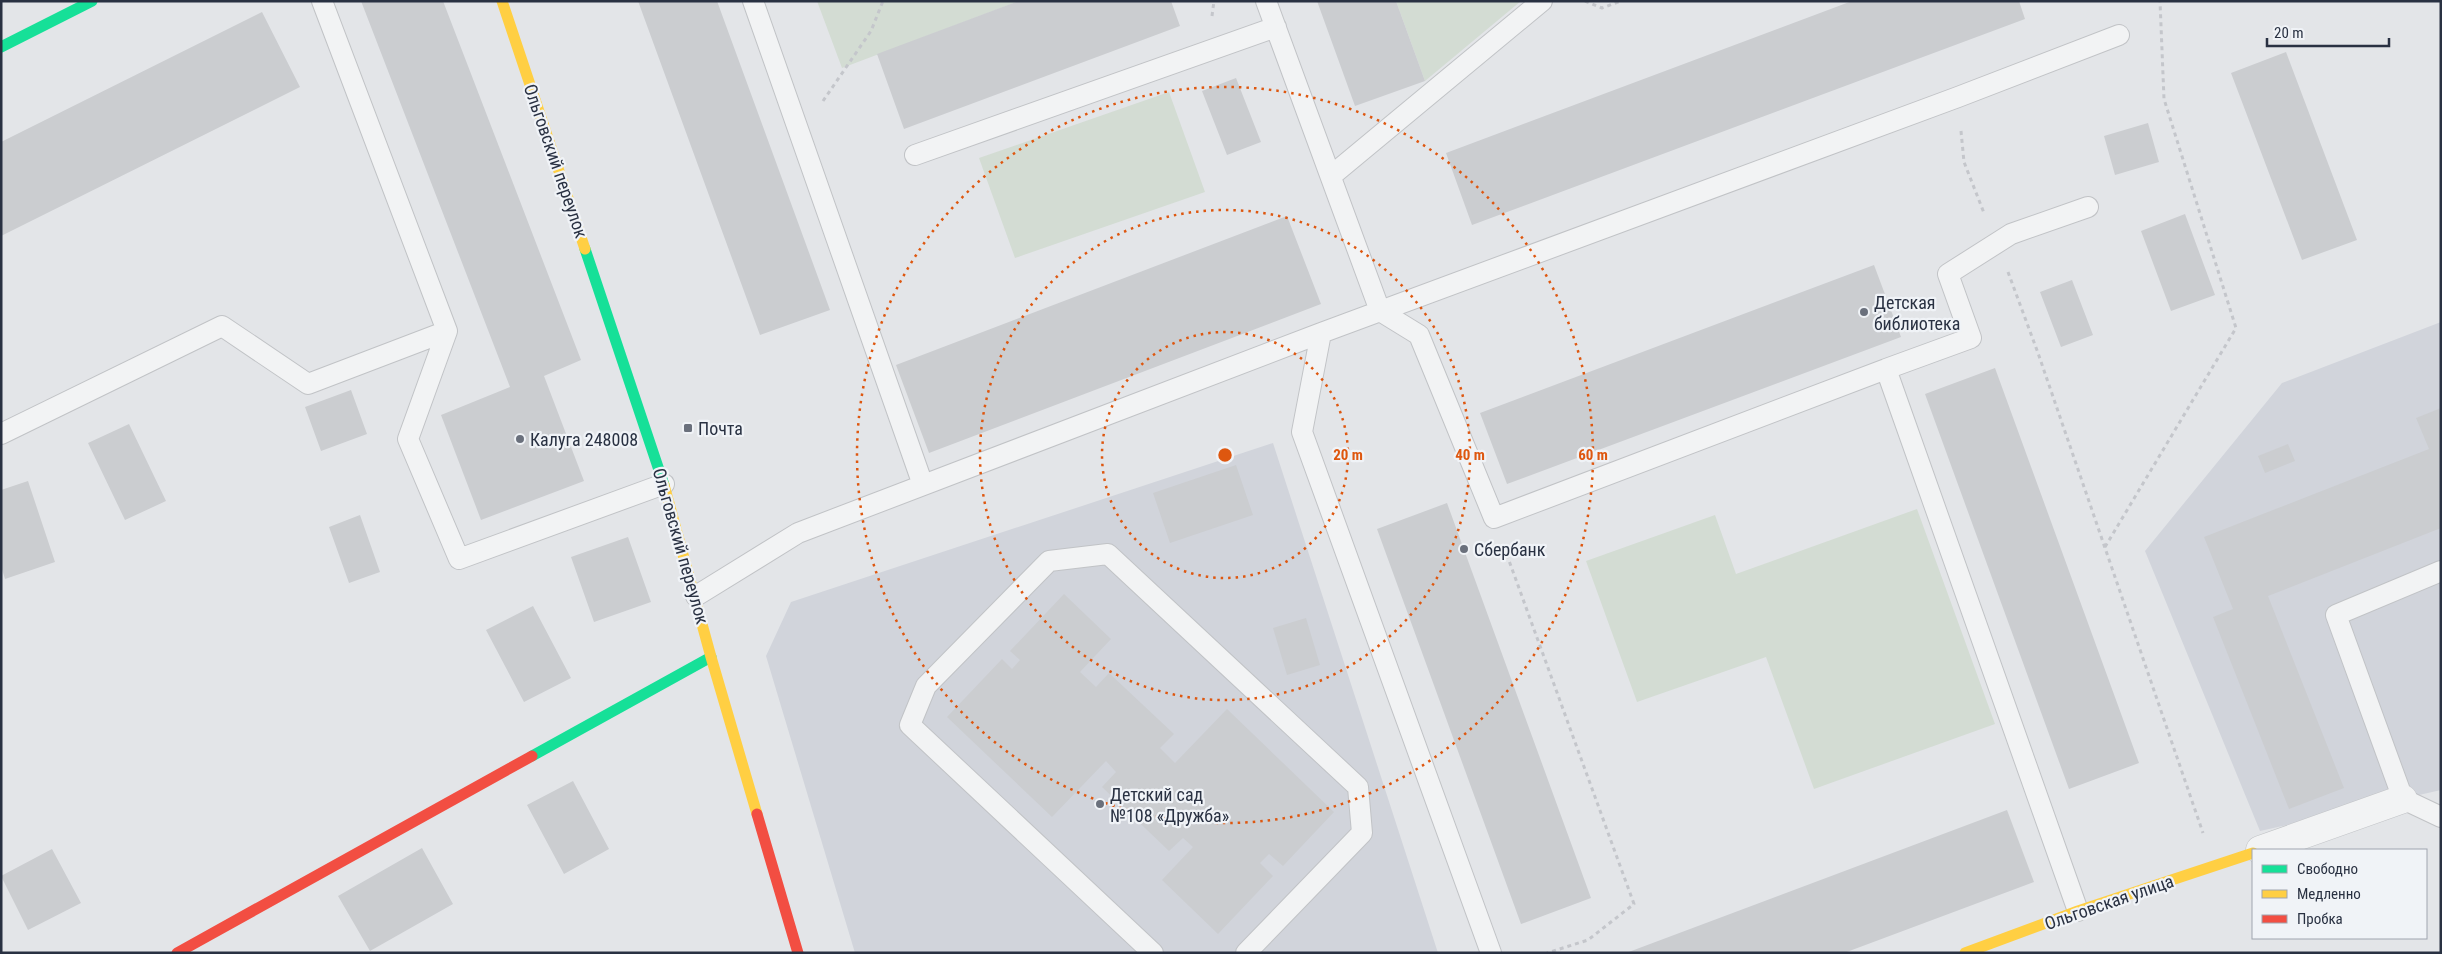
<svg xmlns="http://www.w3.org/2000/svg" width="2442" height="954" font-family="'Roboto Condensed',sans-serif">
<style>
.built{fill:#d1d4db}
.green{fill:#d3dcd3}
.building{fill:#cbcdd0}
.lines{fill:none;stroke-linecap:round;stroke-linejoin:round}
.lane-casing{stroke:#c1c3c6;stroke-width:22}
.street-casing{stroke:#c1c3c6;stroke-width:29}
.path{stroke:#c4c6cb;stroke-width:3;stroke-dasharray:4 4;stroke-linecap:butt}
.lane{stroke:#f2f3f4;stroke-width:20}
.street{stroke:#f2f3f4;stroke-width:28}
.fast{stroke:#16e098;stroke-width:11}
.slow{stroke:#ffcf43;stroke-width:11}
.jam{stroke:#f24e42;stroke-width:11}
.ring{fill:none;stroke:#de570f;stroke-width:2.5;stroke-dasharray:2.5 5}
.poi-dot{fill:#6a707c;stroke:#f0f3f7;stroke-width:2}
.labels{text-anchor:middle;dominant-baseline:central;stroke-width:4.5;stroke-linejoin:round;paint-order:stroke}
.street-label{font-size:18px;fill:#293142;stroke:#f0f3f7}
.poi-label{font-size:18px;fill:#293142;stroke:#f0f3f7;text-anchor:start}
.centre{fill:#de570f;stroke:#f0f3f7;stroke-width:2.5}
.ring-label{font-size:15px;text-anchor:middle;font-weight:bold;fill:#de570f;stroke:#f0f3f7;stroke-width:4.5;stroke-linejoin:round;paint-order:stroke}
</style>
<rect width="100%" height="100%" fill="#e3e5e8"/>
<path class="built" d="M2441,322V790L2260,831L2145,551L2282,383Z
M1273,443L1438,953H855L766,656L791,602Z"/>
<path class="green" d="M817,1H1019L842,68Z
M1396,1H1521L1425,81Z
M1169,92L1205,192L1015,258L979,158Z
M1917,509L1995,724L1814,789L1766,657L1637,702L1586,561L1715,515L1736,574Z"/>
<path class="building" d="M361,1H443L581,360L544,376L584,481L481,520L441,415L510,387Z
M638,1H717L830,310L760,335Z
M1019,1H1171L1180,26L904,129L877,54Z
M1317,1H1396L1425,81L1355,106Z
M1852,1H2019L2025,19L1472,225L1446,153Z
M262,12L300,87L1,236V142Z
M2286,52L2357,240L2302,260L2231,73Z
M1236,78L1261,142L1227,155L1202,91Z
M2148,123L2159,162L2115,175L2104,136Z
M2185,214L2215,295L2171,311L2141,231Z
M1287,216L1321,304L929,453L896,365Z
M1874,265L1901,337L1507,484L1480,413Z
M2072,280L2093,335L2061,347L2040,292Z
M1995,368L2139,763L2069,789L1925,394Z
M351,390L367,434L321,451L305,407Z
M2441,408V528L2268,596L2344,788L2289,809L2213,617L2233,609L2204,537L2429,449L2416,418Z
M129,424L166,501L125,520L88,443Z
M2288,444L2295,461L2265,473L2258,456Z
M1236,465L1253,515L1170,543L1153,493Z
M28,481L55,562L5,579L1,566V490Z
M1447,503L1591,898L1521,924L1377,529Z
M360,515L380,572L349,583L329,527Z
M628,537L651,602L594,622L571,557Z
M1064,594L1111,639L1080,672L1096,687L1109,673L1174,734L1160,748L1175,763L1227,709L1334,812L1283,866L1269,854L1260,863L1273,876L1218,934L1162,880L1193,847L1183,838L1169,851L1102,787L1116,772L1106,761L1052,817L947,717L1002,659L1012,669L1020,660L1010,651Z
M533,606L571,678L524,702L486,630Z
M1306,618L1320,665L1287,675L1273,628Z
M573,781L609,849L564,874L527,805Z
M2007,810L2034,882L1844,953H1626Z
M422,848L453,904L370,951L338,896Z
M52,849L81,903L28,930L1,876Z"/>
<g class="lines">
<defs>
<path id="lane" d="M322,1L447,331L408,439L459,559L664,484
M753,1L923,485
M1266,1L1380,311L1419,335L1494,518L1886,369L2078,911
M915,155L1276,27
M1331,176L1542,1
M1321,333L1302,432L1491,953
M1886,369L1971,338L1948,274L2011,234L2088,207
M1,434L222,326L308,384L447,331
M2441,571L2336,615L2403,799L2441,817
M696,596L798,533L1321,333L1958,97L2119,35
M1153,953L910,725L926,686L1049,561L1108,554L1358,787L1362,833L1246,953"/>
<path id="street" d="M2260,850L2403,799"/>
</defs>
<use href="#lane" class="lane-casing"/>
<use href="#street" class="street-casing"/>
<path class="path" d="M1585,1L1602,8L1621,1
M1212,16L1214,1
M823,101L871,31L883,1
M1961,131L1964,162L1984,213
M2008,272L2038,353L2203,833
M1504,547L1634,904L1588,940L1547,953
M2105,547L2236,328L2164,99L2160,1"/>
<use href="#lane" class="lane"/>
<use href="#street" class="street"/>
<path class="fast" d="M1,47L92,1
M585,249L664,485
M532,756L711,657"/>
<path class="slow" d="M502,1L585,249
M664,485L711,657L757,814
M1965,953L2078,911L2253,853"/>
<path class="jam" d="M757,814L798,953
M177,953L532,756"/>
</g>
<g class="ring">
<circle cx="1225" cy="455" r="123"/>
<circle cx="1225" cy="455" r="245"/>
<circle cx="1225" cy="455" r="368"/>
</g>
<g class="poi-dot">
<circle cx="1864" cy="312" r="5"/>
<rect x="683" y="423" width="10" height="10" rx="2.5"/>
<circle cx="520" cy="439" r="5"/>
<circle cx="1464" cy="549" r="5"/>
<circle cx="1100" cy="804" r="5"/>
</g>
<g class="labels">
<g class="street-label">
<text transform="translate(556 161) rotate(71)">Ольговский переулок</text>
<text transform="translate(681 546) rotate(74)">Ольговский переулок</text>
<text transform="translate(2109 902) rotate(-19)">Ольговская улица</text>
</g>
<g class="poi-label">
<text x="1874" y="302">Детская<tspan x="1874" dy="21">библиотека</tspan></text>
<text x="698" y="428">Почта</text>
<text x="530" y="439">Калуга 248008</text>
<text x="1474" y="549">Сбербанк</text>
<text x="1110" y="794">Детский сад<tspan x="1110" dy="21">№108 «Дружба»</tspan></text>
</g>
</g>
<circle cx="1225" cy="455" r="8" class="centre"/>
<g class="ring-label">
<text x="1348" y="460">20 m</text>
<text x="1470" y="460">40 m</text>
<text x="1593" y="460">60 m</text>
</g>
<rect width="2442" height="954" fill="none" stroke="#293142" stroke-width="5"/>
<rect x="2252" y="849" width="175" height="90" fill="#f0f3f7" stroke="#a0a5af"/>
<rect x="2262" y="865" width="25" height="8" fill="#16e098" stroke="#a0a5af"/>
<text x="2297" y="874" font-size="15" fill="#293142">Свободно</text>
<rect x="2262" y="890" width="25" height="8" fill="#ffcf43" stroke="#a0a5af"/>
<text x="2297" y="899" font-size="15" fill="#293142">Медленно</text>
<rect x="2262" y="915" width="25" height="8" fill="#f24e42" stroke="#a0a5af"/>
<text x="2297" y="924" font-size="15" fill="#293142">Пробка</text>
<path d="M2267 38v8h122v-8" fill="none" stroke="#293142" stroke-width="2.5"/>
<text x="2274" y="38" font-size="15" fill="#293142" stroke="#f0f3f7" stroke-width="4" paint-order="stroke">20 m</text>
</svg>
